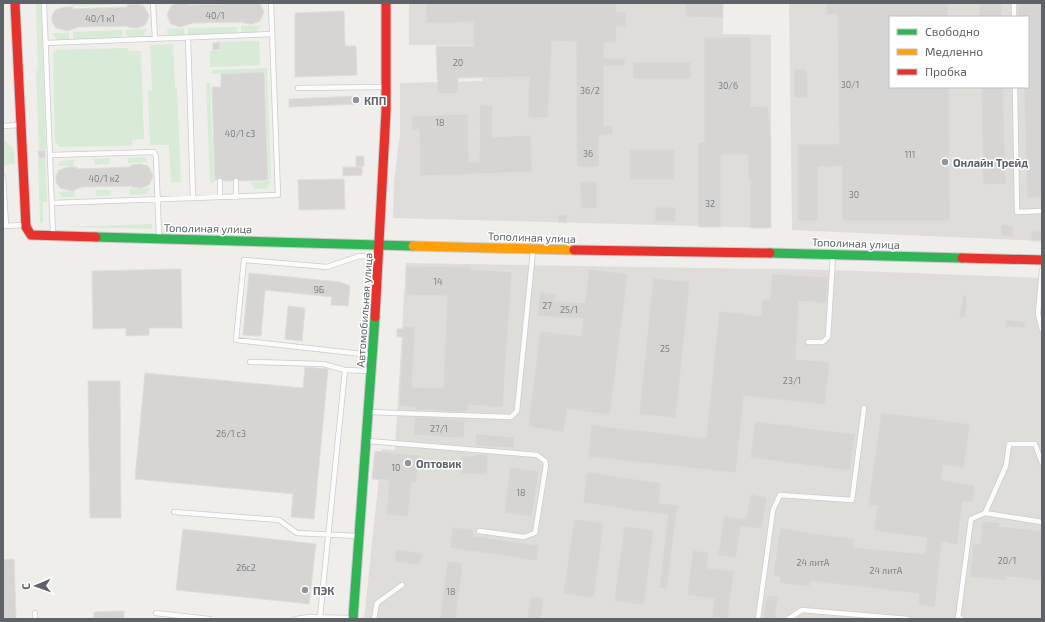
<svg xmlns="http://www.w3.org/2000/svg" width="1045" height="622" font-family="'Exo 2',sans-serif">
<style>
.industrial{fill:#dfddda;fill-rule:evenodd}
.green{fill:#d8ebd6}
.building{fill:#d6d5d3;stroke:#deddd9}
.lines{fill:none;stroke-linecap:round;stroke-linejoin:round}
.lane-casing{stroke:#cbcccc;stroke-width:6}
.fast-casing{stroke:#cacacb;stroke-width:11}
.slow-casing{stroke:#cacacb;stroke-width:11}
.jam-casing{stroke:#cacacb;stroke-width:11}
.lane{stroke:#fdfcfc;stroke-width:4.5}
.fast{stroke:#30b455;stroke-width:9}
.slow{stroke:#ff9f0a;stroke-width:9}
.jam{stroke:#e5322d;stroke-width:9}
.poi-dot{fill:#919496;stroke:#fff;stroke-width:1.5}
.labels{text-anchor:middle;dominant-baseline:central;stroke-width:3;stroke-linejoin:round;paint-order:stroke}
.number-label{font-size:9px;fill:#7e8184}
.poi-label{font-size:11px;font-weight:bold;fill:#5f6368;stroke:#fff;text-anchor:start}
.street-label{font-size:11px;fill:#5f6368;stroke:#fff}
</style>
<rect width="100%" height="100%" fill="#efeeea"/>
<path class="industrial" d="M409,3H723V34L771,35V228L393,218L394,182L400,134V83L482,81L481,45H409Z
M789,3H1042V241L792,230ZM890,17H1028V87H890Z
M406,263L832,270L1042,278V619H364L382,449L395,450Z"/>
<path class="green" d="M33,3H40L41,5L46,150H39L36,71L38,70L36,5Z
M71,3H120V4L71,6Z
M241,26H261L255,33H241Z
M237,27V34L188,35V28Z
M184,28L185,36H168L167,29Z
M147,29L142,38H127L126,30Z
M122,30V38L73,40V32Z
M52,33H69V40L58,41Z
M259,41L260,65L210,67V51L221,50V42Z
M173,44L175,89H177L181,182L171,183L169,145H150L148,90H152L150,45Z
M128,48L129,51H141L144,139L132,140V146L59,147L55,142L53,53L57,50Z
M267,68L271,179H269L265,72L212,74V70Z
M206,83H210L214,183H210Z
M3,139L14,149L15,164L3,165Z
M144,157L148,162L128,163V158Z
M110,158V164L95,165L94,159Z
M38,159H45L47,202H43V223H40Z
M74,160V166H57L61,161Z
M271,181L267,189H255L250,182Z
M150,188L146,194L130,195L129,189Z
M96,190H111V195L96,196Z
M75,191V197H62L58,192Z
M152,224V229L65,227Z"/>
<path class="building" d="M179,3H188V5L260,3L264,12L260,21L252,24L243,23V22L193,23L180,27L171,24L167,15L171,6Z
M426,3H617V12H626V27H617L616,43H604V58H625V66H604V126H613V135H599V167H577L576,42L552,41L548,118L528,117L529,77L458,78V93L438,94L436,46H474L473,22L426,23Z
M685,3H723V18L685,17Z
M826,3H948V17H890V87H949L950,221H842V166L818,167V221H797V144H839L837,14L826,15Z
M979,3H1001L1002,17H979Z
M1018,3H1042V198H1027L1024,87H1028V17H1018Z
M136,4L144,6L149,16L145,25L137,28L128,27V26L78,27L68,31L56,28L52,22V16L55,10L65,7H73V9L127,7V5Z
M344,11L345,46H356L357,75L295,77V13Z
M704,37H751V107L768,106L771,140V228H750V179H748V155H721V227H698V142H704Z
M220,42V49L213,50V43Z
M633,62H691V79H633Z
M794,69H807L808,98H794Z
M264,72L268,180L240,181L236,177L232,181H224L220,177L215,181L212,87H221V74Z
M981,87H1003L1006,184L983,185Z
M358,96L359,104L289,107V99Z
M480,105H493L492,137L531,135L532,172L420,176L419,129L412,130L411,116L468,114L469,162H479Z
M629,149H675V180H629Z
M38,151H45V158H39Z
M356,156H364V166L356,167Z
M140,164L148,166L153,176L149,185L141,188L132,187V186L82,187L72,191L60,188L56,182V176L59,170L69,167H77V169L131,167V165Z
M343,167H362V175L343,176Z
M344,179L345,209L299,210L298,180Z
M580,181H597V208L581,209Z
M655,207H676V222H655Z
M558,214L567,215V223L558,222Z
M1001,224L1014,226L1013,237L1001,236Z
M1031,231H1042V241H1031Z
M406,266L471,267V269L512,272L503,407L468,405V410L465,412L415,410V407L399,406L403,337H397V329H403V326L415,327L412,387L443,388L447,296L406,295Z
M181,269L182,328H149V335L126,336V328L93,329L92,271Z
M589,269L628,274L610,415L567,409L564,432L528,427L540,331L581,336L583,319L537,316L540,292L556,294L555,300L585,303Z
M249,273L340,282L350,286L348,306L331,305L332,297L265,290L261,336L243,335Z
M772,274L828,277L826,303L799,301L796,359L830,362L825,405L744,396L736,473L588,457L591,425L706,438L719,311L761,316L762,299H770Z
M653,278L690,282L676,418L639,414Z
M963,295H967L966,318L959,317Z
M288,306L305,308L302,341L285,339Z
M1006,319L1025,322V328L1005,327Z
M305,367L328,369L314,519L291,517L293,494L135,479L145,373L303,388Z
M88,381H120L121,518H90Z
M881,412L970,424L964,468L943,465L941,480L975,485L973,502L963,501L957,545L942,542L935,607L918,605L919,594L810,581L809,587L779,583L780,577L773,576L780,528L854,539L853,547L924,554L927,538L874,531L877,506L868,505Z
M415,417L465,419L464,438L413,435Z
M755,421L855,434L850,471L750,458Z
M476,434L515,437L514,448L475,446Z
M375,451L419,455L416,483H412L408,517L386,515L389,480L372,479Z
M474,454L488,455L487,475L461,474L462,456H474Z
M510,467L539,471L532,517L504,513Z
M587,472L661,483L659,503L678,505L667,589L659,588L668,515L583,503Z
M750,494L767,497L762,529L741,526L736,558L718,555L724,516L746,519Z
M574,519L604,523L594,598L563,594Z
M982,521L1000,523L999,526L1042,531V581L1007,577V581L970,577L973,544H980Z
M624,526L654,530L644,605L614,601Z
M452,527L474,530L473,536L539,545L537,561L450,548Z
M183,529L316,544L309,604L176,590Z
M396,549L422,553L420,565L394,562Z
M693,550L709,553L707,568L734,571L728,619L712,617L714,599L687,595Z
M14,559L16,619H3V560Z
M447,561L463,563L456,619H440Z
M767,595L778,597L775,619H763Z
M531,596L544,598L541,619H527Z
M124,611V619H94V612Z"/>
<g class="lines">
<defs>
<path id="lane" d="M44,3L53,235
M153,3L155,39
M1014,3V17
M188,38L193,198
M46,43L272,34
M1015,87L1017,212L1042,211
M298,88L385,87
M3,126L19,125
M50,155L154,152L156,157L159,237
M3,177L6,226
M220,181V197
M236,181V197
M52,203L278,195L271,3
M3,226L25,225
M1042,270L1038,314L1042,330
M808,342H823L828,337L833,256
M371,355L236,340L244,260L327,267L359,256L377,257
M250,362L323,364L345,370
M368,412L511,417L517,411L533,251
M368,441L537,455L545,461L546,465L535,533L524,537L479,531
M174,512L279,520L297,533L357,536
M985,513L1042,522
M35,613V619
M156,613L209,619
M320,617L345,370L370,371
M296,619L309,617L351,618
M374,619L377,603L402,585
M758,619L773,510L780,495L852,500L864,408
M788,619L802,610L908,619
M962,619L958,618L971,519L985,513L1006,466L1009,444H1035L1042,463"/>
<path id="fast" d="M96,237L413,246
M770,253L962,258
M353,619L375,317"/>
<path id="slow" d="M413,246L574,250"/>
<path id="jam" d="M15,3L26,227L31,235L96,237
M574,250L770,253
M962,258L1042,260
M375,317L386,111V3"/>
</defs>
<use href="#lane" class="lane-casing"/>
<use href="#fast" class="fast-casing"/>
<use href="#slow" class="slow-casing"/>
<use href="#jam" class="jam-casing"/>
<use href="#lane" class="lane"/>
<use href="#fast" class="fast"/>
<use href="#slow" class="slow"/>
<use href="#jam" class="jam"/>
</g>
<g class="poi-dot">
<circle cx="356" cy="100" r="4"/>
<circle cx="945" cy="162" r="4"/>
<circle cx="408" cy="463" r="4"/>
<circle cx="305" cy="590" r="4"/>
</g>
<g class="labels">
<g class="number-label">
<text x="215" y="15">40/1</text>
<text x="100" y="18">40/1 к1</text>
<text x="458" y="62">20</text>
<text x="850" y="84">30/1</text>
<text x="728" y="85">30/6</text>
<text x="590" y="90">36/2</text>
<text x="440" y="122">18</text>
<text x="240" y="133">40/1 с3</text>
<text x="588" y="153">36</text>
<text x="910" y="154">111</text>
<text x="104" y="178">40/1 к2</text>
<text x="854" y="194">30</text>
<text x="710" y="203">32</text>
<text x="438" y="281">14</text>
<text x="319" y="289">9Б</text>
<text x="547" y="305">27</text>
<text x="569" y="309">25/1</text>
<text x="665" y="348">25</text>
<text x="792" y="380">23/1</text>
<text x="439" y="428">27/1</text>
<text x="231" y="433">26/1 с3</text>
<text x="396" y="467">10</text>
<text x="521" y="492">18</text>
<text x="1007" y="560">20/1</text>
<text x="813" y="562">24 литА</text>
<text x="246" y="567">26с2</text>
<text x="886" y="570">24 литА</text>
<text x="451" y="591">18</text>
</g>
<g class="poi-label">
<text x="364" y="100">КПП</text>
<text x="953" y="162">Онлайн Трейд</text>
<text x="416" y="463">Оптовик</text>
<text x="313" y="590">ПЭК</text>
</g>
<g class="street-label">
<text transform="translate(208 228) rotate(1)">Тополиная улица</text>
<text transform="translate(532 237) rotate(2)">Тополиная улица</text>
<text transform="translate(856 243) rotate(2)">Тополиная улица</text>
<text transform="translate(364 310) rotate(-86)">Автомобильная улица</text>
</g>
</g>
<rect width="1045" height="622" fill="none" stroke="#5f6368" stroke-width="8"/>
<rect x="889" y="16" width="140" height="72" fill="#ffffff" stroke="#bfc1c3"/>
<rect x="897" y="29" width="20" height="6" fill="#30b455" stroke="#bfc1c3"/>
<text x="925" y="36" font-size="12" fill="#5f6368">Свободно</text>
<rect x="897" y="49" width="20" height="6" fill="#ff9f0a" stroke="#bfc1c3"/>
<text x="925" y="56" font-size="12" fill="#5f6368">Медленно</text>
<rect x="897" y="69" width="20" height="6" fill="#e5322d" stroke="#bfc1c3"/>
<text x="925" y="76" font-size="12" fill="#5f6368">Пробка</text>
<g transform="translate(36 586) rotate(268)" stroke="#ffffff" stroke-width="3" paint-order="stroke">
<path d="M0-3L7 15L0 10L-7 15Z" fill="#5f6368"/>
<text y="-6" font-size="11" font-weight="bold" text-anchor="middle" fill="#5f6368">С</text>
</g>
</svg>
